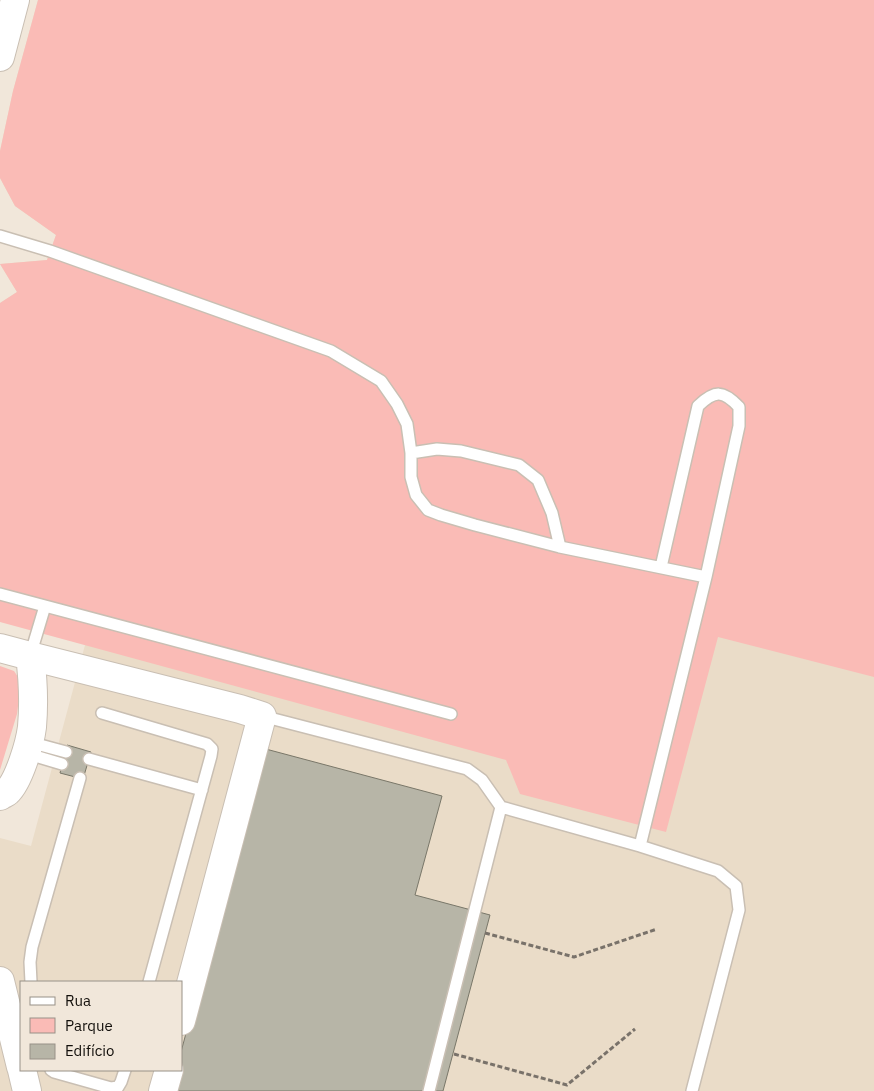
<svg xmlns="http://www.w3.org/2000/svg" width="874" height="1091" font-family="'IBM Plex Sans',sans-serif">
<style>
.built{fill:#eadcc8;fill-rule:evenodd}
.green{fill:#fabbb6}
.building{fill:#b7b5a7;stroke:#797769}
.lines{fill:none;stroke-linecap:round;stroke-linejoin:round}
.lane-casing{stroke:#c9bfb3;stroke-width:14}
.secondary-casing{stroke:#c9bfb3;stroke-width:30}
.primary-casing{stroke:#c9bfb3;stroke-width:30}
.path{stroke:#79726a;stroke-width:3;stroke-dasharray:5 2.5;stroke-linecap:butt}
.lane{stroke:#fff;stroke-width:11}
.secondary{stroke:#fff;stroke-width:28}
.primary{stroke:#fff;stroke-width:28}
</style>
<rect width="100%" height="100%" fill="#f1e7da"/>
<path class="built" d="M38,0H874V1091H0V838L31,846L85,645L0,303L17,292L0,264L47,260L56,235L15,206L0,178V151L13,91ZM21,982H181V1070H21Z"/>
<path class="green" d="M38,0H874V677L718,637L666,832L520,794L506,760L0,622V303L17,292L0,264L47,260L56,235L15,206L0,178V151L13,91Z
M0,666L14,671L18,677L19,698L17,714L0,770Z"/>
<path class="building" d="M67,745L91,752L83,779L60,773Z
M262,748L442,796L415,895L490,915L443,1091H171L181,1070V1052Z"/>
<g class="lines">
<defs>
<path id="lane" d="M0,236L50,251L331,351L381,381L397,404L407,424L411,453V477L416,495L428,510L441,515L475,525L560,547L706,577
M411,453L437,449L461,451L519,465L538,480L552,513L560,547
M0,594L451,714
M30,656L45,606
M102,713L207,744L212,749L211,756L149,982
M262,716L467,769L482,780L501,807L640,846L706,577L739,426V407C723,390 715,390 698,406L661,567
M29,742L66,752
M25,753L62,764
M89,759L202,790
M640,846L718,871L736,886L739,910L692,1091
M31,982L30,962L32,947L80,778
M51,1070L54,1072L111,1088L118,1087L121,1082L125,1070
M429,1091L501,807"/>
<path id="secondary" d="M0,57L15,0
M30,656L240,709L262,716L181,1021
M0,981L21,1067
M22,1070L27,1091
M163,1091L169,1070"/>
<path id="primary" d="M0,648L30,656C33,679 34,704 32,727C30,743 19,781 7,792C6,793 1,795 0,796"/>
</defs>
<use href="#lane" class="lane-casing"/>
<use href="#secondary" class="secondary-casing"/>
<use href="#primary" class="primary-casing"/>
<path class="path" d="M485,933L574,957L657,929
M454,1054L567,1085L635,1029"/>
<use href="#lane" class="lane"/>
<use href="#secondary" class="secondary"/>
<use href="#primary" class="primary"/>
</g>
<rect x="20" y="981" width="162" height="90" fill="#f1e7da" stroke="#989187"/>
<rect x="30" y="997" width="25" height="8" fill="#ffffff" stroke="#989187"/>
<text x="65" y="1006" font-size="15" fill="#120f0b">Rua</text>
<rect x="30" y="1018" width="25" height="15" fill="#fabbb6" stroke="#989187"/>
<text x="65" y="1031" font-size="15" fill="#120f0b">Parque</text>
<rect x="30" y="1044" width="25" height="15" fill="#b7b5a7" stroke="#989187"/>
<text x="65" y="1056" font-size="15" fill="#120f0b">Edifício</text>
</svg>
